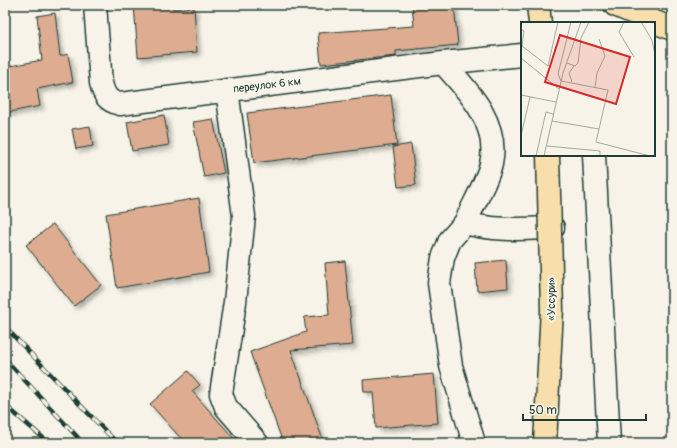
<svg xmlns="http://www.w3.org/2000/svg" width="677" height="448" font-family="Pangolin,sans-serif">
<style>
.building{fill:#deac90;stroke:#1f3d34;filter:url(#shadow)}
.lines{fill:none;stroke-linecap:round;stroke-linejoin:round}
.minor-casing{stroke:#1f3d34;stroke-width:25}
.major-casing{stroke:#1f3d34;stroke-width:25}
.highway-casing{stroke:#1f3d34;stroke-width:25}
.minor{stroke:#f7f3e8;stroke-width:22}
.major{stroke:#f8deab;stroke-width:22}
.highway{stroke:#f8deab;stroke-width:22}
.rail-casing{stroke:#1f3d34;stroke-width:4.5}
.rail{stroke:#f7f3e8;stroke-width:3;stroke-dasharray:9;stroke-linecap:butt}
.highway-bridge-casing{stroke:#1f3d34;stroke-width:25;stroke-linecap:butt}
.highway-bridge{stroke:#f8deab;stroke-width:22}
.labels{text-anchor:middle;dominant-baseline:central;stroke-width:4;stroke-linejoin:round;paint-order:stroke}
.street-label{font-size:11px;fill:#1f3d34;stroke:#f7f3e8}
.inset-road{fill:none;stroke:#a1aaa0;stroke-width:1}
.view{fill:#d62828;fill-opacity:0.15;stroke:#d62828;stroke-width:2}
.inset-edge{fill:none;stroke:#1f3d34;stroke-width:2}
</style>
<defs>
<filter id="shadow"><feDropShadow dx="3.5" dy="3.5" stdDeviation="2" flood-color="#0004"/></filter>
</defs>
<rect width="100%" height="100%" fill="#f7f3e8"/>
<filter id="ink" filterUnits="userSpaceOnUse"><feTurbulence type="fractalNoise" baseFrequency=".025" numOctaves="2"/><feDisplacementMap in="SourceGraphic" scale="8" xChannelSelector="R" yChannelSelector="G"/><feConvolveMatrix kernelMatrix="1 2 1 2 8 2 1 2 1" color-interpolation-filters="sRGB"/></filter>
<g filter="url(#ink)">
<path class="building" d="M134,5H173V9L194,7L197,52L138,57Z
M412,5H454L458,45L396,51V56L321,64L318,33L414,26Z
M55,13L60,56L68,54L73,82L37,89L40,106L5,113V67L42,60L37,16Z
M391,95L397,145L254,163L247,113Z
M164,115L169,145L132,151L127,122Z
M213,119L224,173L204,177L193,122Z
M90,126L93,146L76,149L72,129Z
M411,144L416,185L398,187L393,147Z
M199,198L209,272L117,288L106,214Z
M53,224L101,285L74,306L26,245Z
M506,260L508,288L477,291L475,263Z
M345,261L353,345L291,350L324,443H283L250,352L306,332L304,317L329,315L325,263Z
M188,371L200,385L192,391L238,443H185L150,404Z
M434,374L438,423L376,428L373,392H364L363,380Z"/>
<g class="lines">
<defs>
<path id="minor" d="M95,5L101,83C104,95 107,101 120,104L443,63L522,55
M443,63C468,91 500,123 491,164C488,179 472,207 465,223
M227,90L244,216L235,302L221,394L226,407L257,443
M594,155L609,443
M474,443L451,366L439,283L443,258L450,240L465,223C494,231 523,229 553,228"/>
<path id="major" d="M615,5L672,29"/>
<path id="highway" d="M538,5L540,23"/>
</defs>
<use href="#minor" class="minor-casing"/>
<use href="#major" class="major-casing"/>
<use href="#highway" class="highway-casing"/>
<use href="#minor" class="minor"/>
<use href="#major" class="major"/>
<use href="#highway" class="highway"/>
<defs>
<path id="rail" d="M5,327L117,443
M5,359L83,443
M5,405L49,443"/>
</defs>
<use href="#rail" class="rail-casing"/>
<use href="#rail" class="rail"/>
<defs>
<path id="highway-bridge" d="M545,443L552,309L548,155"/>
</defs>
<use href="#highway-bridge" class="highway-bridge-casing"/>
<use href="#highway-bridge" class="highway-bridge"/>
</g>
</g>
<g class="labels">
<g class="street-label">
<text transform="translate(267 85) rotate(-7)">переулок 6 км</text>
<text transform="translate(551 299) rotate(-90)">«Уссури»</text>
</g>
</g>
<g transform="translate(521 22)">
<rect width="134" height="134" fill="#f7f3e8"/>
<path class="inset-road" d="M50,0L37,52L40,59L87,68L75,120L129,134M103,0L98,10L113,35M120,0L131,18L134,33M0,7L3,9L1,24L27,44L37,0M0,36L38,67M46,41L54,44L57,41L60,16L68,0M51,60L48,51L53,44M74,65L76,51L84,34L78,17M0,73L35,80M31,99L78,107M0,114L9,75M26,124L79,129V134M15,134L25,90L32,92M23,134L42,51L60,0"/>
<path class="view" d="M39,13L109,35L95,82L24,60Z"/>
<rect width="134" height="134" class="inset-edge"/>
</g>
<rect width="677" height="448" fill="none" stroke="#f7f3e8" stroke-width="20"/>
<rect x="10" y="10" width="657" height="428" fill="none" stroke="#1f3d34" stroke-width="1.5" filter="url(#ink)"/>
<path d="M523 414v6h123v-6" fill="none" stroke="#1f3d34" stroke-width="2"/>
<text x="529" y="414" font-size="12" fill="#1f3d34" stroke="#f7f3e8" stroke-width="3" paint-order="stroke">50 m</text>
</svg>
